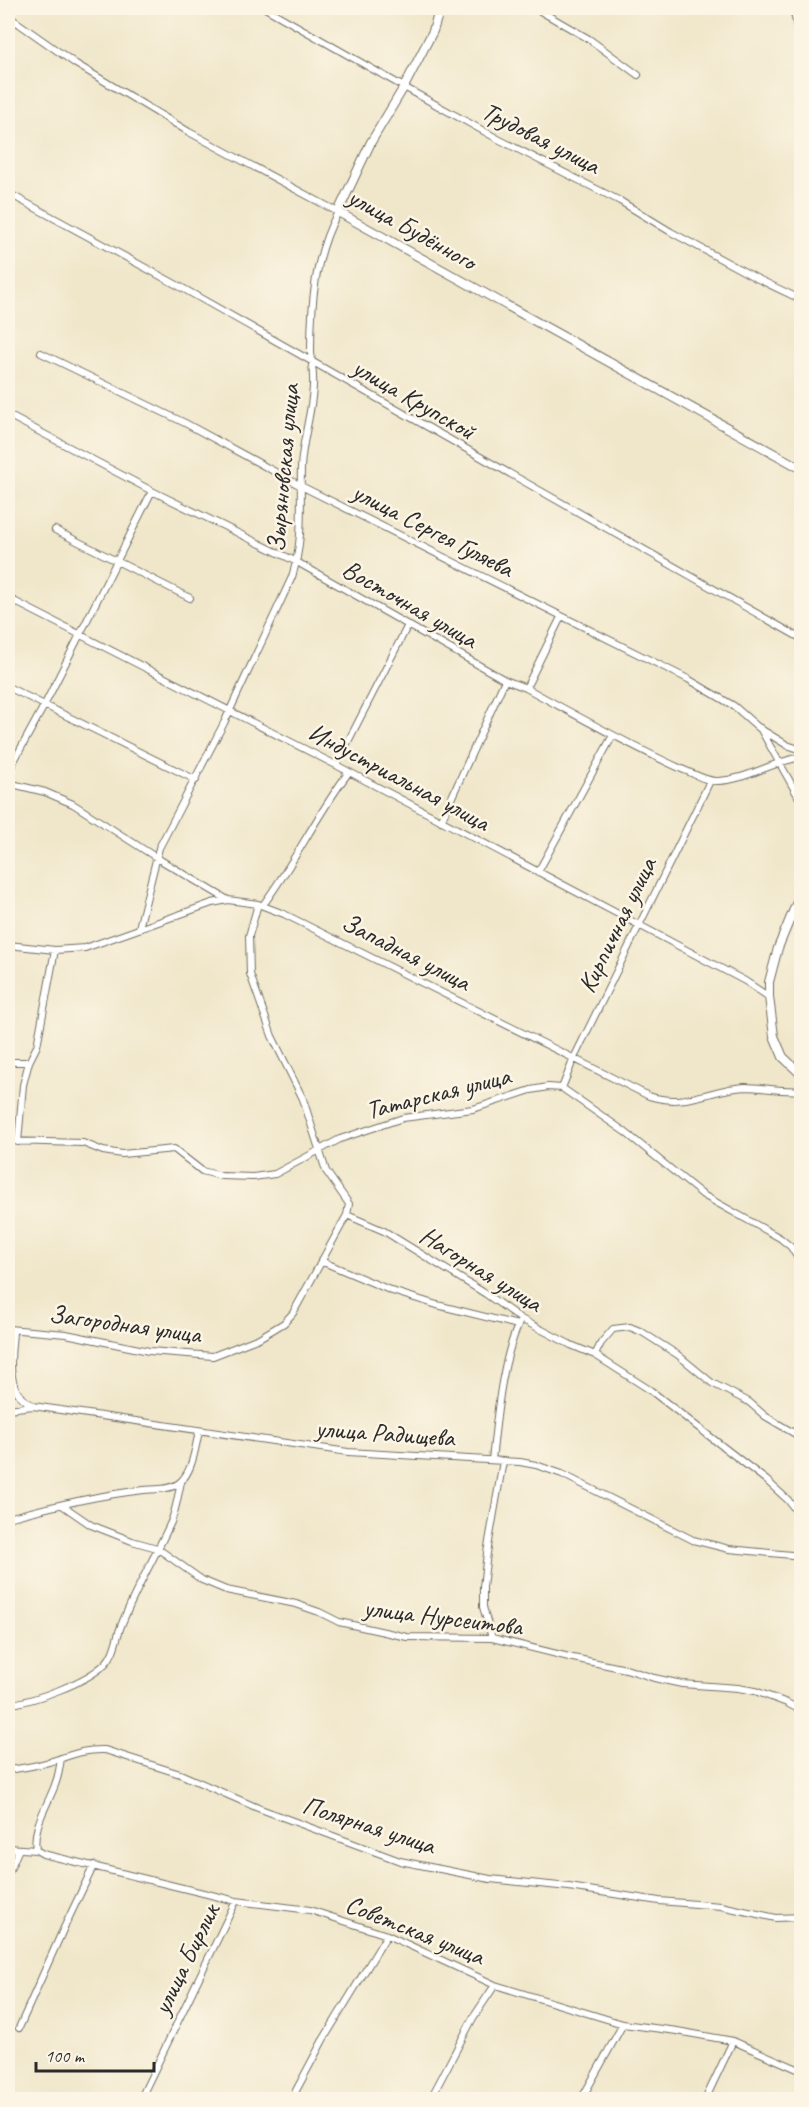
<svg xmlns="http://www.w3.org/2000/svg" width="809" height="2107" font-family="Caveat,sans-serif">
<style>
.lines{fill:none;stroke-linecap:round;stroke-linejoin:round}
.minor-casing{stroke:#706d63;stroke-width:8}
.tertiary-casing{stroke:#706d63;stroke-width:10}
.minor{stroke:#fff;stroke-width:6}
.tertiary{stroke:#fff;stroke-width:8}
.labels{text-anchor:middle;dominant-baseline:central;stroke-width:5;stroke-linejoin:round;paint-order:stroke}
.street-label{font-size:26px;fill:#2b2b2b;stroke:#fcf5e5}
</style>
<rect width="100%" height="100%" fill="#fcf5e5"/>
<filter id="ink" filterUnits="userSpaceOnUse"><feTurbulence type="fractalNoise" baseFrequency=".0167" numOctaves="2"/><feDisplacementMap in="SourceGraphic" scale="12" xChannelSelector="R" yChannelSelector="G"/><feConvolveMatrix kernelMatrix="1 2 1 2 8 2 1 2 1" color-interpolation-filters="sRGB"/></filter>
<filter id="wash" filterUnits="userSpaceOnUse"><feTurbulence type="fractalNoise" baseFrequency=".008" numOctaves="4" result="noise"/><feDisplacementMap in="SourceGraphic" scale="24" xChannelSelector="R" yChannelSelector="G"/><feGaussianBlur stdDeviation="1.35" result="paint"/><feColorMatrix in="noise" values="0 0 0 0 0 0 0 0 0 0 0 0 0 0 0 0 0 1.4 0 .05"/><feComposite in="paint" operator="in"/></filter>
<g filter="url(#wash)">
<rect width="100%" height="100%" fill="#f0e7cb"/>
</g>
<g filter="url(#ink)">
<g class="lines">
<defs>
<path id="minor" d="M265,8L404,87L498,139L620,201L671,232L756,278L802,300
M535,8L589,39L638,75
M687,8L692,11
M793,8L797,27L802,36
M8,16L76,64L189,132L338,212C315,254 311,302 311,350C311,362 314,374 313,386C312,414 302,440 301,468C300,507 304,539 292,577L224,723L159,848L139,928
M8,193L177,285L802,639
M41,353L185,423L301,486L688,679L734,706L759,728L787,745L802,750
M8,415L152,491L297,562L505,680L526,688C578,716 630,746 684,770C695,774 707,782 718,781C747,780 773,761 802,757
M55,530L190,598
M8,598L336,765L745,981L769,997
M8,687L196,780
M526,688L561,617
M760,728L802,803
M336,765L408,625
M8,772L45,704L152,491
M8,783L45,792L73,804L157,858L228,900L258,904L284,914L649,1096C686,1108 709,1089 745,1087C764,1087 782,1092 802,1090
M441,821L505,680
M538,872L613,735
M263,905C295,862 317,814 349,772
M8,945L55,950L85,948L212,903L228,900
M8,1062H29
M562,1088L574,1058L710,781
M8,1141L83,1143L103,1151L122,1154L174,1149L202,1171L221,1176L253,1177L275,1174L340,1139L403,1118L473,1109L531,1090L548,1087L562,1088L625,1132L703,1195L780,1238L791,1247L802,1265
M18,1142L23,1085L29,1062L37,1046L55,950
M347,1215L384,1231L486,1294L521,1319L571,1345L595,1355L650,1390L766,1480L788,1500L802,1519
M321,1261L392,1291L437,1305L518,1325
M8,1329L66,1334L149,1351L213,1356L259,1338L284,1323L293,1313L347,1215L349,1204L326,1171L303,1099L272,1036L250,974L249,936L258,904
M13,1331C12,1351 6,1380 21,1397C24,1400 29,1403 33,1406L348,1452L520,1462L536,1465L562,1474L693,1540L729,1549L802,1556
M595,1355L601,1343L613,1329L630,1327L642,1332L678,1355L712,1383L749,1402L765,1416L802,1438
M8,1409L33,1406
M492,1460C497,1417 501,1363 519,1323
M62,1505L91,1525L132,1541L157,1548L202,1580L226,1590L296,1604L319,1612L339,1622L407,1637L492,1638L573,1658L626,1669L654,1678L682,1684L738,1688L755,1691L787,1703L802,1711
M8,1518C52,1506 98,1495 144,1490C155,1489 170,1490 179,1483C193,1472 195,1447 199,1432
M492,1638L483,1607V1587L487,1553L503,1461
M8,1705C36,1700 84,1684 105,1664C115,1654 116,1639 121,1626C135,1590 155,1557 171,1522C176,1510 178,1495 181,1482
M8,1770C22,1768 36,1766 49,1762C70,1756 82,1749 105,1750L180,1774L258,1808L400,1861L490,1879L569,1887L659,1901L721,1906L776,1918L802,1917
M8,1848L36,1850L43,1854L236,1901L310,1910L387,1935L495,1985L623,2024L677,2031L733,2041L802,2071
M36,1850C32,1825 49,1804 56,1782C59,1774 60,1766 61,1758
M8,1874L19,1849
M19,2028L62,1932L94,1865
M140,2100L236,1901
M291,2100L323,2040L387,1935
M430,2100L473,2018L495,1985
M581,2100L623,2024
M705,2100L733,2041"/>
<path id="tertiary" d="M440,8L433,31L404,87L371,142L338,212L802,469
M802,890L778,948L769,982V997L774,1036L783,1057L802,1075"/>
</defs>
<use href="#minor" class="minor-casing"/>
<use href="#tertiary" class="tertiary-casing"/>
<use href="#minor" class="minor"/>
<use href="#tertiary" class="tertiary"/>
</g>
</g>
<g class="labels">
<g class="street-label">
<text transform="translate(541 138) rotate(27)">Трудовая улица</text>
<text transform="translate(412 229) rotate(29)">улица Будённого</text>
<text transform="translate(414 399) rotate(30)">улица Крупской</text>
<text transform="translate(283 468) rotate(-85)">Зыряновская улица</text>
<text transform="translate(433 530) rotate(27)">улица Сергея Гуляева</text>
<text transform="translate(410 604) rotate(30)">Восточная улица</text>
<text transform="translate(399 777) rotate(28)">Индустриальная улица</text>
<text transform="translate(617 925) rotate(-64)">Кирпичная улица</text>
<text transform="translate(406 952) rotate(27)">Западная улица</text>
<text transform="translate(438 1093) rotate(-14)">Татарская улица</text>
<text transform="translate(481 1269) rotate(32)">Нагорная улица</text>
<text transform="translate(125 1324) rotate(8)">Загородная улица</text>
<text transform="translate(385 1433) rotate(4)">улица Радищева</text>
<text transform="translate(443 1617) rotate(7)">улица Нурсеитова</text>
<text transform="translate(369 1825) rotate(18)">Полярная улица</text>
<text transform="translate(415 1930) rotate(22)">Советская улица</text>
<text transform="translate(186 1959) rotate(-64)">улица Бирлик</text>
</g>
</g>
<rect width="809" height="2107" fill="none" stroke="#fcf5e5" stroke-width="30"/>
<path d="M36 2062v9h118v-9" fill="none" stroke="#2b2b2b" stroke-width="3"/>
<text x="45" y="2062" font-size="18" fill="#2b2b2b" stroke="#fcf5e5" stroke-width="4.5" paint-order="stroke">100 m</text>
</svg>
